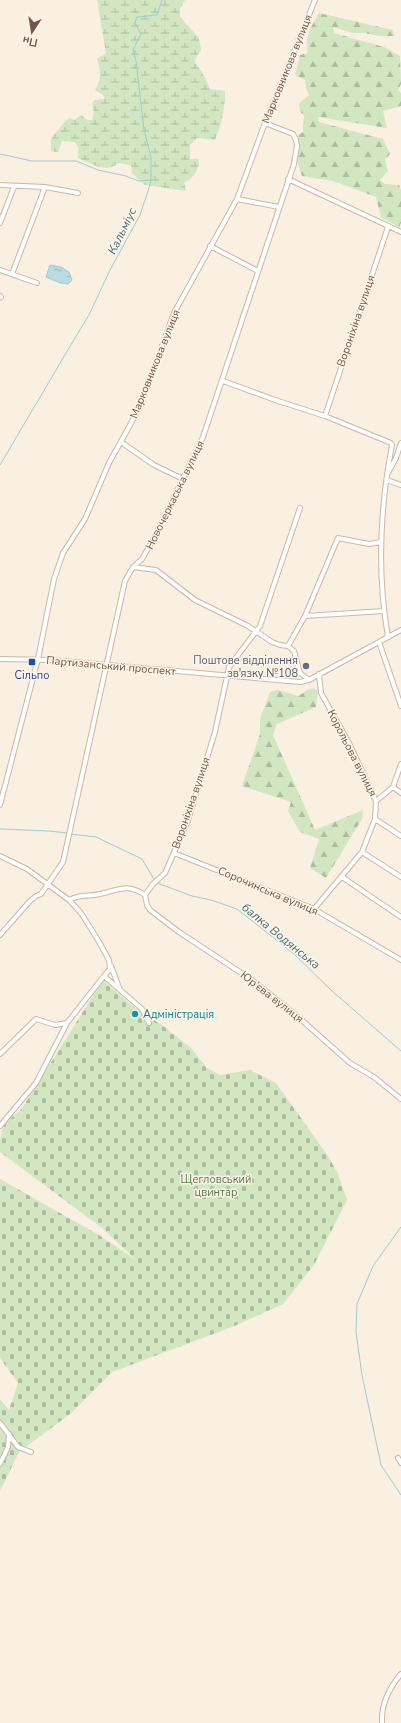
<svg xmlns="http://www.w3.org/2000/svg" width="401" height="1723" font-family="'Nunito Sans',sans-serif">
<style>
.forest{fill:url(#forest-firs)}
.wetland{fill:url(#wetland-marsh)}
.cemetery{fill:url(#cemetery-stones)}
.water{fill:url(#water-ripples);stroke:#9fcbd2}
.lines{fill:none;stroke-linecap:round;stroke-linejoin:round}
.stream{stroke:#9fcbd2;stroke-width:1}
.minor-casing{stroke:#c9b7a9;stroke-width:6}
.minor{stroke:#fff;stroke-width:4}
.transit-dot{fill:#1a4fb4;stroke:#fdf4e7;stroke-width:1.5}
.service-dot{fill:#5c6f8a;stroke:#fdf4e7;stroke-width:1.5}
.culture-dot{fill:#0f9aa8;stroke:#fdf4e7;stroke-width:1.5}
.labels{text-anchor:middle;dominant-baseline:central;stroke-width:3;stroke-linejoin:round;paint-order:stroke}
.street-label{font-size:11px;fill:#6f574a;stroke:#fdf4e7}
.service-label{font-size:11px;fill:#4e5e75;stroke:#fdf4e7;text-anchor:end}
.transit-label{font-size:11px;fill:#164399;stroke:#fdf4e7}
.culture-label{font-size:11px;fill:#0d838f;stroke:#fdf4e7;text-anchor:start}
.park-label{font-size:11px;fill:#567a46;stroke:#fdf4e7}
.water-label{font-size:12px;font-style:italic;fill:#43737b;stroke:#fdf4e7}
</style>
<defs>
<pattern id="forest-firs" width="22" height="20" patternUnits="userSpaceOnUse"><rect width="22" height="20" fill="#d1e6c1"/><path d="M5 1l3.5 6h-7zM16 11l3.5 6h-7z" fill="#aebd9f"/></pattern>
<pattern id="wetland-marsh" width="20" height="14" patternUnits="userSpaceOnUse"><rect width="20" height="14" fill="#d1e6c1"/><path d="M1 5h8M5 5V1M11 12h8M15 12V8" fill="none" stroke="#aebd9f"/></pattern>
<pattern id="cemetery-stones" width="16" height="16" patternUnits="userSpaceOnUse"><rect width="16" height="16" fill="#d1e6c1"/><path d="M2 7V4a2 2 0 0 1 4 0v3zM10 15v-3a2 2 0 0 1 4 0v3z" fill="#aebd9f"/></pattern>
<pattern id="water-ripples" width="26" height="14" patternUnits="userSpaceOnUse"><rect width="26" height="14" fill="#b8dce1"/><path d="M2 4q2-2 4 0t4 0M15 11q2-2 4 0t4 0" fill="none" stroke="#9ab5b8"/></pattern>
</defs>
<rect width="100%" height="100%" fill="#faf0e1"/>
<path class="forest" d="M319,13L393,30L394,36H380L364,33H353L333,27L334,33L384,47L400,56L401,84L398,90L401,93V106L383,111L387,128L318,117L319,122L383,139L390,154L385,160L388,171L380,180L385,184L399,185L401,190V223L399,227L381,217L376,197L333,181L302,176L297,161L298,135L303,132V123L305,115L300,112L299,103L309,95L306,88L305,80L295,75L300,55L308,53C304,37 311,27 319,13Z
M309,689L313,688L318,690L316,707L277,724L273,735L315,830L363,810L362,819L326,878L310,868L319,839L300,832L288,811L291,802L242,786L260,734V719L270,692L278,690L298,696Z"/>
<path class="wetland" d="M97,0H185L180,9V17L199,38L201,50L196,58L195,63L202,72L210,89L225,91C225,109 222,123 215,140L197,138L190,145V159H199C199,171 194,177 184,183L186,191L145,185L132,173L131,165L118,163C106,174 90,163 78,158C79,151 79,147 75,142L62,141L58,152L51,151C51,139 50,138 58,130C63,125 63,121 70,118L74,120L81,115L87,120H92L94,113L92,104L94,100L105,99L103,95L95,90C102,79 101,70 97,59L106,53Z"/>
<path class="cemetery" d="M103,980L130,1004L166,1028L191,1048L207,1068L220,1075L250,1070L276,1083L328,1156L338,1174L347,1200L314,1265L283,1304L232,1327L112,1372L70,1414L19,1452L0,1491V1399L9,1410L18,1383L0,1358V1179L99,1235L136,1260L102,1228L0,1152C0,1129 2,1124 21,1110Z"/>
<path class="water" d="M50,265L61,267L69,272L72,280L68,284L60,283L46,277Z"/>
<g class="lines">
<path class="stream" d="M0,154L32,161H76L98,170L126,176L139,181L151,180
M0,465L69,348L89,315L110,270L140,215L149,188L151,180V157L144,130L136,61L133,50L141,34L135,23L137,17L157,15L162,0
M0,829L49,831L67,833
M70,834L96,837L142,859L155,881
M157,883L192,896L211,900L237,909L294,954L331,990L401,1051
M401,1227L373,1266L357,1304L356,1332L362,1375L381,1465L401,1495"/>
<defs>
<path id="minor" d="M288,179L401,232
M0,185L45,187L78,193
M237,199L279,207
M0,223L14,187
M210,246L258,271
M0,270L37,283
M12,274L45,187
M0,296L1,297
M223,381L278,401L325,416L391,443L392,445C380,508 377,574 388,637
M325,416L388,227
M121,442L154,465L183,479
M388,473L396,458L401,443
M387,480L401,485
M133,567L156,570L195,600L248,626L272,642L280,645L288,646L294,651L300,673L309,680
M305,616L384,611
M379,642L401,706
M288,646L305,616L338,538L369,544L381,542
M0,659L51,660L300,682L309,680L401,630
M393,787L401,793
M376,801L393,787L401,764
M0,805L38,659L54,579L63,553L85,519L109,463L140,407L174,313L237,199L265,123L315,0
M375,819L401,836
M362,852L401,877
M174,853L314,909L401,960
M0,856L27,869L69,900L81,913L98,940L109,960L110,969L104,976L142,1009L149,1023
M342,877L401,917
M145,895L147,905L150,910L179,932L252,980L296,1015L350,1063L374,1077L401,1099
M69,900C81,893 88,897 100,894C119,890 127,883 145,895L153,884L165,873L187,823L215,732L229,667L260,626L300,508
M314,909L362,852L375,819L376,801L349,743L321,693L319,674
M0,935L30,901L36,896L41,894L63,862L125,581L133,567L142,559L154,538L203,437L294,164L297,146L296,140L293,134L265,123
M111,966L120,990
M0,1054L36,1019L55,1025L67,1023
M0,1126L36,1083L67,1023L104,976
M0,1423L18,1447L31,1452
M398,1458L401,1463
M0,1464L8,1447L9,1434
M382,1723C381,1704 389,1688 401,1674"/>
</defs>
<use href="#minor" class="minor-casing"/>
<use href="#minor" class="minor"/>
</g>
<rect class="transit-dot" x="28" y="658" width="8" height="8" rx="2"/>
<circle class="service-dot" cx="306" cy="666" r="4"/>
<circle class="culture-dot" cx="135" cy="1014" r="4"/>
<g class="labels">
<g class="street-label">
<text transform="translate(287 69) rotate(-68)">Марковникова вулиця</text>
<text transform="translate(356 321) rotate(-71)">Вороніхіна вулиця</text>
<text transform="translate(155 364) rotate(-68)">Марковникова вулиця</text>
<text transform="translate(175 495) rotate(-64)">Новочеркаська вулиця</text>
<text transform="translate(111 666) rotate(5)">Партизанський проспект</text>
<text transform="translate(352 753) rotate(63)">Корольова вулиця</text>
<text transform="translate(191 803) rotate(-71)">Вороніхіна вулиця</text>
<text transform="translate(268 891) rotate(23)">Сорочинська вулиця</text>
<text transform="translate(272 997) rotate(38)">Юр’єва вулиця</text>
</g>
<g class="service-label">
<text x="298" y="660">Поштове відділення<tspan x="298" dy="13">зв'язку №108</tspan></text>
</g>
<g class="transit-label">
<text x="32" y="675">Сільпо</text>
</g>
<g class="culture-label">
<text x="143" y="1014">Адміністрація</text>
</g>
<g class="park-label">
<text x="216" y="1179">Щегловський<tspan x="216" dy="13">цвинтар</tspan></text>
</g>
<g class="water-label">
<text transform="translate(122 231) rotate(-64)">Кальміус</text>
<text transform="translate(281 936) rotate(39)">балка Водянська</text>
</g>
</g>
<g transform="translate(32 32) rotate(192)" stroke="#fdf4e7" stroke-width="3" paint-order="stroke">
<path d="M0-3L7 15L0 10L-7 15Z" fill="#6f574a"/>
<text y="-6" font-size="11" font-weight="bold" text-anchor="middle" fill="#6f574a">Пн</text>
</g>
</svg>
